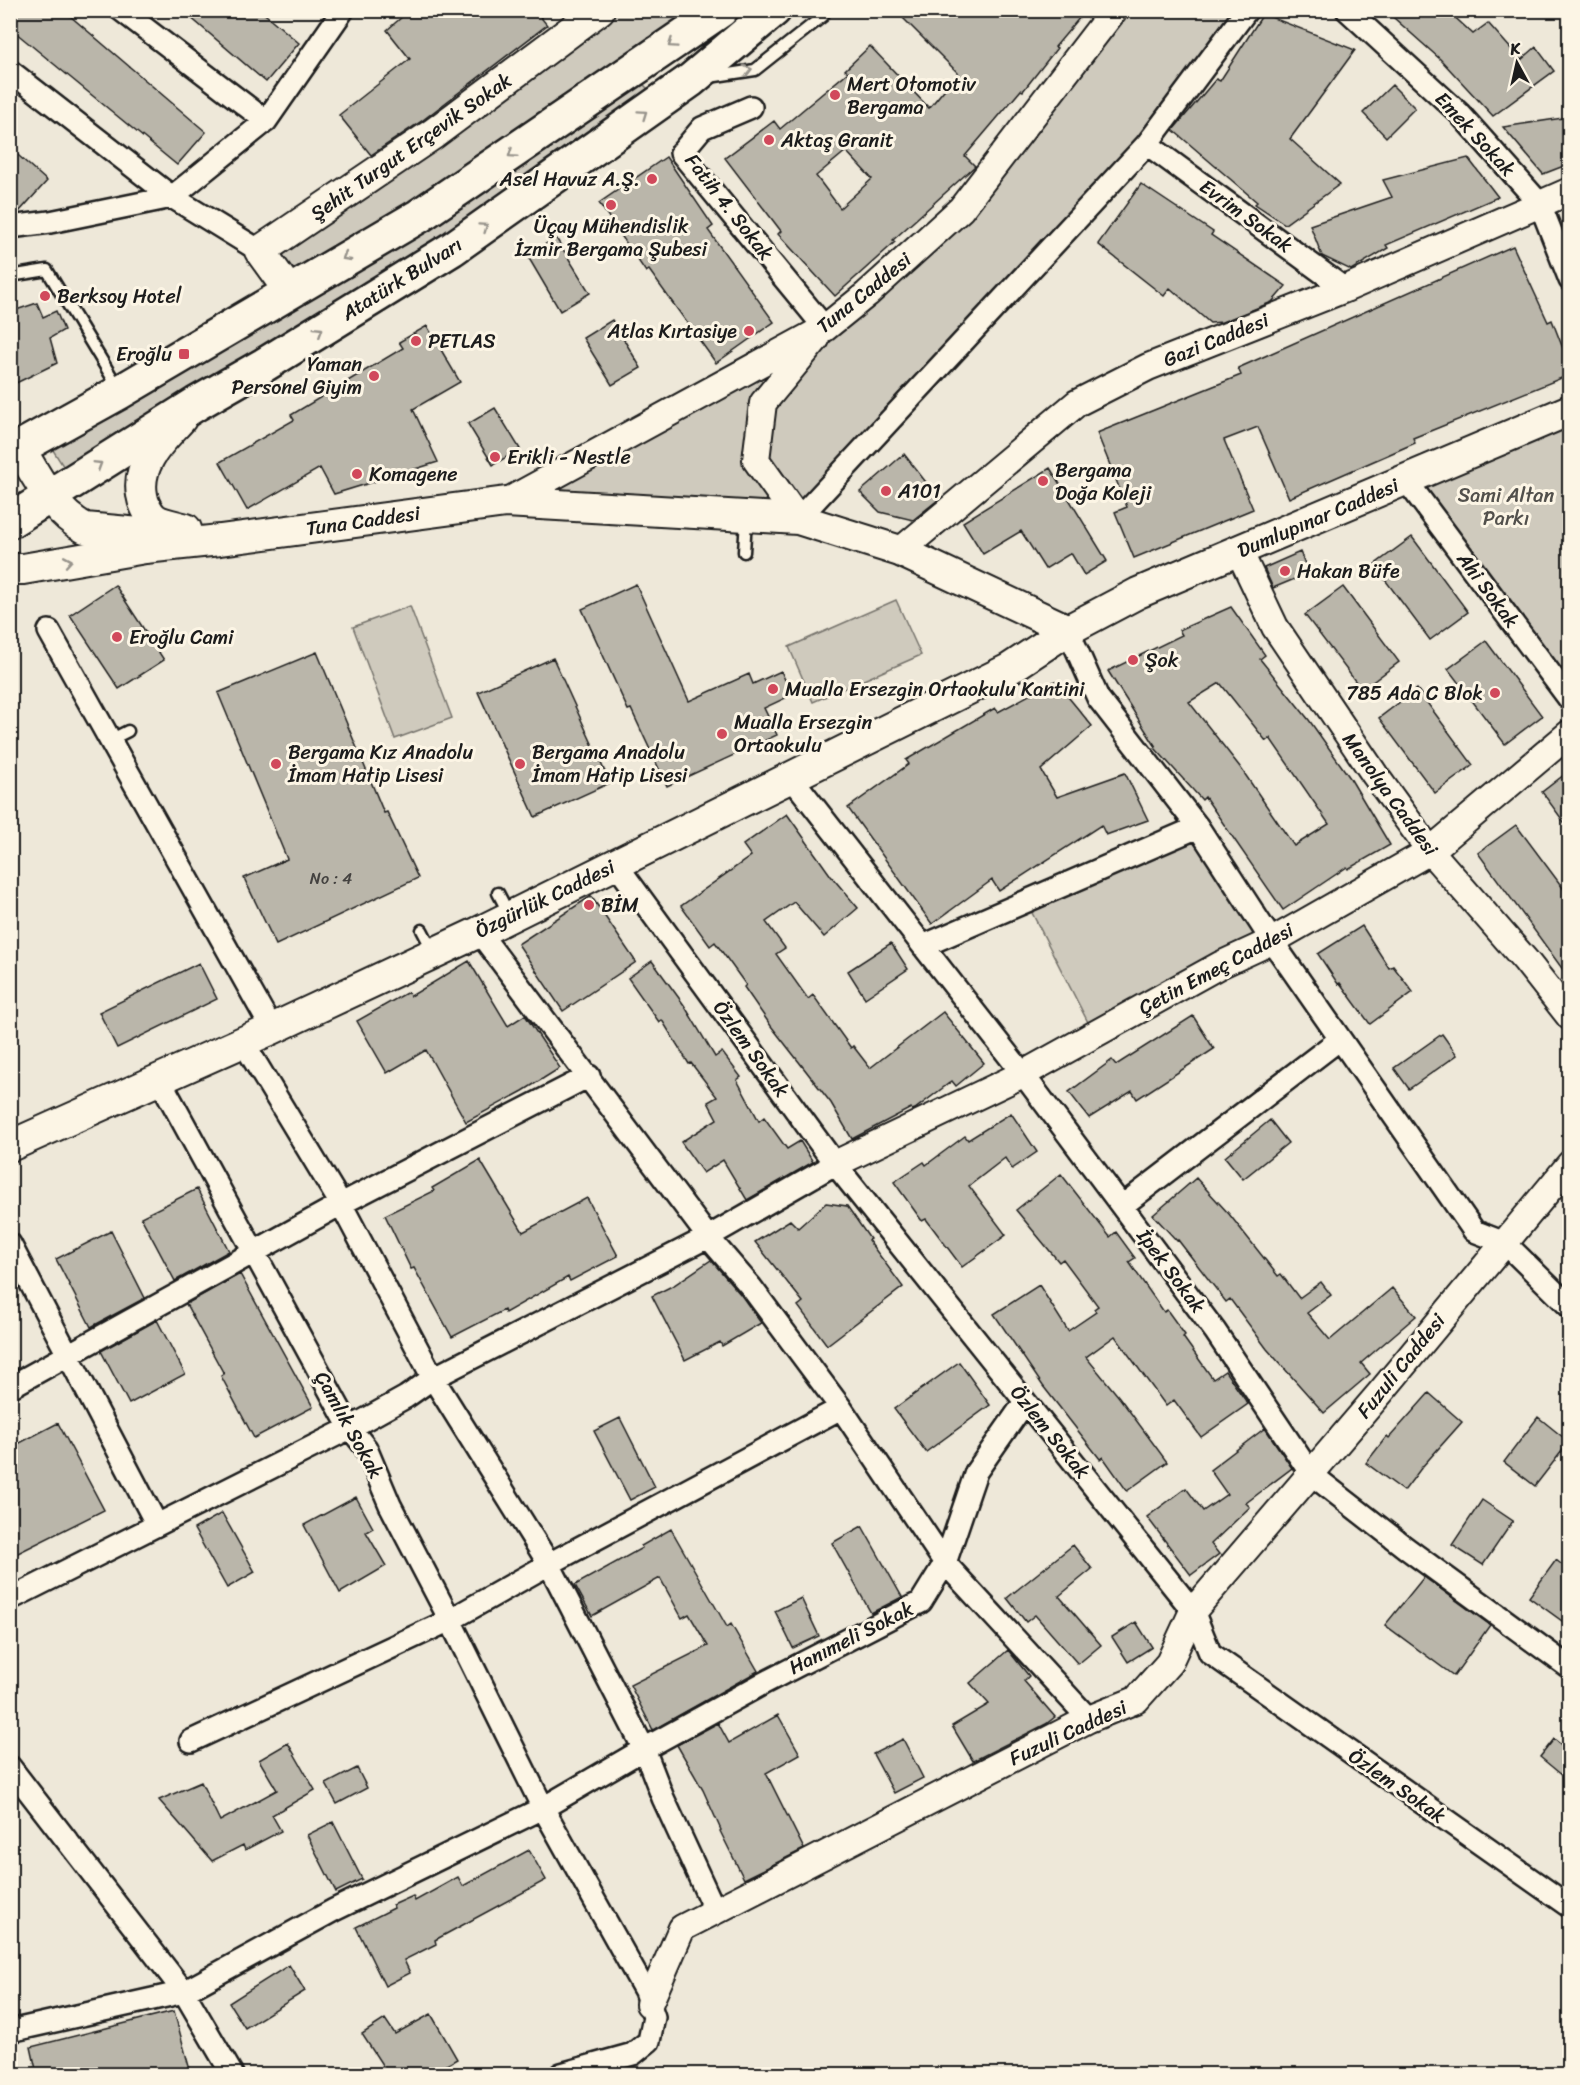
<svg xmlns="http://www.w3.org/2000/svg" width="1580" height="2085" font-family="Sriracha,sans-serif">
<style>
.green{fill:#cfcabd;stroke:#76736c;stroke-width:1.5}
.building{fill:#bab6aa;stroke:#1c1c1c;stroke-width:1.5;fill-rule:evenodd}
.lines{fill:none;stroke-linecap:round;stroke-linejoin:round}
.service-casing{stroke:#1c1c1c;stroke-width:15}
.minor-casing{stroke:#1c1c1c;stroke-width:26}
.tertiary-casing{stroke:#1c1c1c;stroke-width:30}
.secondary-casing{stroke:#1c1c1c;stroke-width:34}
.primary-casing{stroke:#1c1c1c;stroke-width:38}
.service{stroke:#fcf5e5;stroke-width:10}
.minor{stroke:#fcf5e5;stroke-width:21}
.tertiary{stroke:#fcf5e5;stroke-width:26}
.secondary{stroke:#fcf5e5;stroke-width:30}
.primary{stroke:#fcf5e5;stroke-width:33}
.oneway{stroke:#97938b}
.poi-dot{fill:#d1495b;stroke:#fcf5e5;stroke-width:2}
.labels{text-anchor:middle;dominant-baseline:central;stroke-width:6;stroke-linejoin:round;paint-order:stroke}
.number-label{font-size:16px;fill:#444240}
.poi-label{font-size:20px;fill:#1c1c1c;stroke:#fcf5e5;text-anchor:start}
.street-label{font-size:20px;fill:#1c1c1c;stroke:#fcf5e5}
.park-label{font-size:20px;fill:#52504c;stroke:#fcf5e5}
</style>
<rect width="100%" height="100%" fill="#eee8d9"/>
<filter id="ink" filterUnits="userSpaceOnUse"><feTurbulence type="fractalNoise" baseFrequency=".0167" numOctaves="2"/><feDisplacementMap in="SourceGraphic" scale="12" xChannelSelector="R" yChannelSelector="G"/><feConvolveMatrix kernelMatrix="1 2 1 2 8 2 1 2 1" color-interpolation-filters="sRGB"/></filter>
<g filter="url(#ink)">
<path class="green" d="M599,11H721L289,291L261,251Z
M1114,11H1247L1147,144L798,519L506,502L825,328L961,209Z
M643,84L652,93L442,235L65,469L51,447L395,249Z
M1569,410V700L1406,480Z
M896,600L921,655L813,702L789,647Z
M410,606L452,718L395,739L353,627Z
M1198,827L1272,941L1094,1034L1026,901Z"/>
<path class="building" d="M10,10H63L206,132L177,165L10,28Z
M182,10H260L299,43L266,82Z
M410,10H535L547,25L423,120L371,155L339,115L410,59L387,30Z
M895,10H1086L1055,47L1057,48L1023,91L1021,90L965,156L975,166L893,240L895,242L835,296L778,234L781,231L725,158L774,121L780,129L848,72L845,70L870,46L929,108L958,73ZM846,151L872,179L840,208L816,176Z
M1385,10H1447L1473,34L1488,23L1521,60L1536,47L1554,71L1493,116L1440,59Z
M1263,14L1355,50L1290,139L1340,184L1285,224L1255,204L1257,202L1173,130L1216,79L1220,81Z
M1392,85L1415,108L1386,137L1363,113Z
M1569,117V164L1543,174L1503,127Z
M10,148L47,181L18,213L10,214Z
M666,157L713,226L708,230L774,322L716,363L649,270L646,272L599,203Z
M1468,158L1498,197L1386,245L1388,248L1351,270L1322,256L1310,225L1392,197L1383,180Z
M1141,184L1213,232L1211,235L1286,286L1272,302L1222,322L1210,323L1170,288L1164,296L1098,244Z
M556,238L590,293L560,311L527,255Z
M1513,246L1548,322L1552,320L1569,364V375L1413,438L1415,443L1289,498L1258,427L1224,440L1253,509L1134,558L1115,512L1127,507L1097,433L1241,375L1238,368Z
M37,303L43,317L56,311L64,330L50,338L57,363L10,386V312Z
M612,320L641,368L612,385L583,338Z
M427,326L460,382L413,409L438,462L334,494L320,468L247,510L220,462L294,420L291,415L403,348L399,342Z
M495,408L520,449L493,465L468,424Z
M904,454L939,499L913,520L880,512L860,492Z
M1050,468L1107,561L1084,575L1071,553L1045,569L1021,531L983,554L963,522Z
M1412,537L1468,612L1430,640L1374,565Z
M1300,552L1309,573L1273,588L1264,568Z
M636,584L689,701L749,674L753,684L781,671L792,695L764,708L777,735L667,786L631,709L628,710L582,609Z
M115,585L164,660L119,689L70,615Z
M1343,587L1399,662L1362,690L1305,615Z
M1231,607L1265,655L1260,659L1309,720L1350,778L1390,845L1348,869L1347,867L1283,910L1205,797L1202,800L1155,748L1156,747L1108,671L1182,635L1179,630ZM1220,683L1266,741L1270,738L1329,824L1294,846L1240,767L1189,702Z
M1486,641L1542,716L1505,744L1448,669Z
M317,652L384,813L387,812L418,878L276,945L244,878L287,859L218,693Z
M553,658L610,783L535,817L478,692Z
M1055,681L1092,726L1041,770L1057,797L1125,773L1148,820L1106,835L1101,825L999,891L992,880L932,924L848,808L909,764L906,760L995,708L998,712Z
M1417,689L1473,765L1435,793L1379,718Z
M1569,771V829L1542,792Z
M787,814L831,876L858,908L824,937L794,902L766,922L785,948L776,954L808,999L813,995L851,1048L853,1046L870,1068L943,1012L984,1063L956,1086L952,1081L915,1109L912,1110L911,1108L852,1139L831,1103L771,1026L744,987L746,985L715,942L710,946L681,906L751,856L743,845Z
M1516,825L1569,896V978L1478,853Z
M591,896L636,962L563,1011L518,944Z
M1362,926L1389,968L1393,966L1413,992L1370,1024L1340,983L1338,984L1318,954Z
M891,943L908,969L865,998L848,971Z
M469,961L508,1026L525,1015L560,1068L523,1091L466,1122L426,1050L387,1073L357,1021L408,992L411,996Z
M652,961L684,1005L715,1057L722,1052L741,1077L737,1080L759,1121L764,1117L787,1149L800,1141L813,1162L747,1200L723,1160L703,1173L681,1142L717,1119L708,1102L717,1097L691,1063L689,1064L662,1020L659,1022L628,978Z
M199,963L217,999L117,1048L99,1012Z
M1193,1016L1214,1049L1137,1099L1132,1091L1089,1118L1069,1092L1112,1060L1116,1065Z
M1442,1034L1457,1055L1409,1089L1394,1068Z
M1011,1113L1037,1152L1012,1169L1005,1158L969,1186L1006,1235L962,1267L926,1219L922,1221L894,1182L924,1162L926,1165L965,1136L968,1140Z
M1270,1120L1288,1143L1243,1179L1225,1157Z
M480,1160L523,1232L587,1198L618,1256L570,1281L568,1277L505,1313L504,1310L452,1337L414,1268L411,1269L385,1215L434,1191L432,1188Z
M1061,1174L1110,1237L1116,1232L1135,1258L1129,1262L1164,1312L1167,1310L1185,1335L1183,1337L1213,1379L1225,1371L1248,1404L1201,1437L1174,1400L1166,1406L1115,1336L1086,1357L1119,1397L1167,1462L1127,1491L1103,1457L1100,1459L1043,1386L994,1314L1039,1285L1068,1331L1096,1312L1094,1309L1098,1306L1063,1259L1059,1262L1016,1210Z
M1196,1178L1229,1214L1278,1276L1281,1274L1299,1298L1321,1282L1331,1295L1307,1313L1330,1340L1392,1288L1416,1316L1361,1363L1370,1374L1324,1413L1267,1349L1230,1299L1226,1302L1178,1240L1177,1241L1153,1215Z
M197,1189L229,1251L175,1281L141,1217Z
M826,1203L847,1206L870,1239L868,1240L903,1287L827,1345L798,1306L803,1302L755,1242L790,1220L798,1228Z
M111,1231L145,1298L91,1327L56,1259Z
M711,1260L741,1295L761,1323L722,1346L720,1342L685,1360L652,1296L674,1285Z
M240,1274L313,1407L254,1438L221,1376L224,1374L186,1304Z
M157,1320L185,1374L129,1404L101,1351Z
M959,1362L990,1405L926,1452L894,1409Z
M1429,1393L1462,1422L1422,1467L1404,1491L1366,1463L1387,1436L1389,1438Z
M1538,1417L1569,1442L1535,1486L1504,1462Z
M620,1418L655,1487L630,1500L594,1431Z
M58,1423L104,1510L10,1557V1448Z
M1265,1428L1292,1468L1246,1503L1250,1507L1211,1544L1219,1554L1191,1575L1147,1517L1186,1488L1203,1511L1227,1494L1210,1470Z
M356,1497L373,1528L366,1532L386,1566L340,1593L304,1525Z
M1482,1500L1513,1521L1483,1565L1452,1545Z
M222,1513L255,1572L227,1588L194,1529Z
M862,1526L902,1597L871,1613L832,1543Z
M671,1529L727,1627L731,1624L758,1671L653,1730L630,1685L708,1646L689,1614L682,1618L660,1578L592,1616L575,1585L642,1548L641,1546Z
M1073,1545L1092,1569L1059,1596L1101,1645L1078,1664L1035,1615L1026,1622L1007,1598Z
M1556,1560L1569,1570V1626L1529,1597Z
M1424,1577L1490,1625L1454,1676L1385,1625Z
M801,1598L819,1636L793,1648L775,1611Z
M1136,1622L1152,1647L1128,1662L1112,1637Z
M1008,1650L1029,1676L1024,1681L1055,1717L1046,1724L973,1761L952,1726L989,1704L970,1683Z
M778,1715L800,1754L766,1773L804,1849L744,1879L720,1831L721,1830L703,1790L677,1745L718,1723L729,1743Z
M903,1739L923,1778L894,1793L873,1754Z
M1554,1739L1569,1751V1781L1540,1757Z
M288,1743L315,1790L272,1815L281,1831L245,1850L243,1845L212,1861L159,1800L201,1782L220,1821L277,1790L259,1760Z
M357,1768L367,1788L337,1804L326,1784Z
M333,1822L362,1879L336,1892L307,1835Z
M529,1850L546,1880L435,1940L436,1944L404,1960L410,1973L385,1986L356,1927L394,1908L393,1905L413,1896L415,1901L458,1877L463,1886Z
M289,1965L305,1991L245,2028L229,2003Z
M174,2011L191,2074H37L31,2047Z
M431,2014L457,2059L431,2074H388L362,2034L385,2019L395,2034Z"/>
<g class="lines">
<defs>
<path id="service" d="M709,77L755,70L823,16L825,10
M10,276L47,270L119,389
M744,552L746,519
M110,740L128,731
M498,893L509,914
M422,930L433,951"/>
<path id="minor" d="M121,10L266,121
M1347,10L1459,113L1540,204L1570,280
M10,71L172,197L260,251
M751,107L702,128L681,153L825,328
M1147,144L1345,289
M10,227L50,222L172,197L266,121L343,10
M1406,480L1570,700
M798,519L1147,144L1247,10
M1068,630L1098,698L1198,827L1272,941L1474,1231L1505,1243L1570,1307
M49,631L272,1029
M791,777L1023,1074L1215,1331L1311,1474L1406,1548L1570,1668
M616,864L835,1164L1193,1611L1210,1653L1570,1907
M479,932L708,1237L751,1287L841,1408L945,1563L1089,1719
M923,946L1198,827
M243,1042L341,1204L433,1378L549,1564L644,1749L663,1798L710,1900V1913
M160,1080L350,1428L366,1448L390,1505L450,1620L543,1808L645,1991L654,2017L649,2041L633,2054L561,2074
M1122,1206L1340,1039
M10,1244L157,1525
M10,1387L341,1204L589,1076
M10,1599L350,1428L406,1397L433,1378L708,1237L835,1164
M191,1741L450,1620L549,1564L841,1408
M10,1767L184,1992L232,2074
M10,2031L184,1992L334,1910L543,1808L644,1749L762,1684L921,1602L945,1563L976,1472L1025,1402"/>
<path id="tertiary" d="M506,502L825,328L867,294L961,209L1114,10
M798,519L756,460L763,403L816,339
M900,551L1077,403L1148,367L1345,289L1570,191
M1239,551L1275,627L1375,775L1430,851L1526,961L1570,1017
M835,1164L1023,1074L1220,965L1272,941L1430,851L1570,733
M649,2004L682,1928L1089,1719L1136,1700L1169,1663L1193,1611L1381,1392L1570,1164"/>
<path id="secondary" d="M289,291L260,251L433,134L599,10
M181,419C162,440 136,463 142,495C143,503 148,514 155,519C162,524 177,526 186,529
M10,449L19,447C37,476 53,512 85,528L161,535
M10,569H23L145,548L220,540L506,502L798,519L900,551L1068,630
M10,1146L272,1029L479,932L1009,669L1068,630L1138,593L1570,410"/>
<path id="primary" d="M10,453L120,392L419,216L721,10
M10,521L196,404L264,365L452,249L691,80L774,10"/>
</defs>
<use href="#service" class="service-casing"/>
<use href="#minor" class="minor-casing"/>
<use href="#tertiary" class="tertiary-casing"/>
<use href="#secondary" class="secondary-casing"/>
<use href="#primary" class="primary-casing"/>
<use href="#service" class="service"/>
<use href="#minor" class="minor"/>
<use href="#tertiary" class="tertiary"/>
<use href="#secondary" class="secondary"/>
<use href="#primary" class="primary"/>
</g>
<defs><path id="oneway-chevron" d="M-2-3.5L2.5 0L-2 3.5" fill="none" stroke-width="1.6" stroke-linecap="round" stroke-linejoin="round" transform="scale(1.5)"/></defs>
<g class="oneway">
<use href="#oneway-chevron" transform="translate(672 44) rotate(146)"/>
<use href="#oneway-chevron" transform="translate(748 70) rotate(-14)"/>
<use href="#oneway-chevron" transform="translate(643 114) rotate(-35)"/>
<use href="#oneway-chevron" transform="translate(512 154) rotate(146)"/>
<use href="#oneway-chevron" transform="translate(484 227) rotate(-35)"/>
<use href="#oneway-chevron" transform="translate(346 257) rotate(150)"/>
<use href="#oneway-chevron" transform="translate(319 331) rotate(-32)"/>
<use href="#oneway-chevron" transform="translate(98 465) rotate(-32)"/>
<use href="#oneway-chevron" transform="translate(68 561) rotate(-10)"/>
</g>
</g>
<g class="poi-dot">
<circle cx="835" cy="95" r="6"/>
<circle cx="769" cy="140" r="6"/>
<circle cx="652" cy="179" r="6"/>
<circle cx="611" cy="205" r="6"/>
<circle cx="45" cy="296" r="6"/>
<circle cx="749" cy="331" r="6"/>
<circle cx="416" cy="341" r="6"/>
<rect x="178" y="348" width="12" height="12" rx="3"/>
<circle cx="374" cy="376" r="6"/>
<circle cx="495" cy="457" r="6"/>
<circle cx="357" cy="474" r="6"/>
<circle cx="1043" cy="481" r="6"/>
<circle cx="886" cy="491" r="6"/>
<circle cx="1285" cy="571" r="6"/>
<circle cx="117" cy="637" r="6"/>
<circle cx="1133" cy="660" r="6"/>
<circle cx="773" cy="689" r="6"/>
<circle cx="1495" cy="693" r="6"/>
<circle cx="722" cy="734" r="6"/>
<circle cx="276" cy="764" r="6"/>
<circle cx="520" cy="764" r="6"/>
<circle cx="589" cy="905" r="6"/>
</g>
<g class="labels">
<g class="number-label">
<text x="331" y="878">No : 4</text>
</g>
<g class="poi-label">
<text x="847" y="84">Mert Otomotiv<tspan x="847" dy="23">Bergama</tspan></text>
<text x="781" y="140">Aktaş Granit</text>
<text x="640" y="179" text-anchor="end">Asel Havuz A.Ş.</text>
<text x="611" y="226" text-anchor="middle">Üçay Mühendislik<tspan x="611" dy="23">İzmir Bergama Şubesi</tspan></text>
<text x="57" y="296">Berksoy Hotel</text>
<text x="737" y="331" text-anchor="end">Atlas Kırtasiye</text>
<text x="428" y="341">PETLAS</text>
<text x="172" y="354" text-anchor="end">Eroğlu</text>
<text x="362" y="364" text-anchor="end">Yaman<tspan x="362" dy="23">Personel Giyim</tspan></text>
<text x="507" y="457">Erikli - Nestle</text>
<text x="1055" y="470">Bergama<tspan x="1055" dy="23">Doğa Koleji</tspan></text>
<text x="369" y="474">Komagene</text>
<text x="898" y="491">A101</text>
<text x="1297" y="571">Hakan Büfe</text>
<text x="129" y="637">Eroğlu Cami</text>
<text x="1145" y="660">Şok</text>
<text x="785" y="689">Mualla Ersezgin Ortaokulu Kantini</text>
<text x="1483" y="693" text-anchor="end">785 Ada C Blok</text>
<text x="734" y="722">Mualla Ersezgin<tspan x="734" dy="23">Ortaokulu</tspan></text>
<text x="288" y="752">Bergama Kız Anadolu<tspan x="288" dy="23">İmam Hatip Lisesi</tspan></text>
<text x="532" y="752">Bergama Anadolu<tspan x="532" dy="23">İmam Hatip Lisesi</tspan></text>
<text x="601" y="905">BİM</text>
</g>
<g class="street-label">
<text transform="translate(1475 134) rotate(47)">Emek Sokak</text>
<text transform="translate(411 147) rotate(-35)">Şehit Turgut Erçevik Sokak</text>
<text transform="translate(729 207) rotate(52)">Fatih 4. Sokak</text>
<text transform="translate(1246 216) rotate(36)">Evrim Sokak</text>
<text transform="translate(402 279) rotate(-32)">Atatürk Bulvarı</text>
<text transform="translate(864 293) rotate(-39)">Tuna Caddesi</text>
<text transform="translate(1216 340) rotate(-22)">Gazi Caddesi</text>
<text transform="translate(1318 518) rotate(-23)">Dumlupınar Caddesi</text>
<text transform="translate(363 521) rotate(-8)">Tuna Caddesi</text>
<text transform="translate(1488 590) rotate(53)">Ahi Sokak</text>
<text transform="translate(1390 794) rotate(54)">Manolya Caddesi</text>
<text transform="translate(545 899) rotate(-26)">Özgürlük Caddesi</text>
<text transform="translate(1216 969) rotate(-28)">Çetin Emeç Caddesi</text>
<text transform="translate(751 1049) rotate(54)">Özlem Sokak</text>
<text transform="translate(1171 1271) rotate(53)">İpek Sokak</text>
<text transform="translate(1401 1366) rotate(-51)">Fuzuli Caddesi</text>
<text transform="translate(349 1425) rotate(61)">Çamlık Sokak</text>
<text transform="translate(1050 1432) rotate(51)">Özlem Sokak</text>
<text transform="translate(851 1638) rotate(-27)">Hanımeli Sokak</text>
<text transform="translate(1068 1733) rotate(-25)">Fuzuli Caddesi</text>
<text transform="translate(1397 1786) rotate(35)">Özlem Sokak</text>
</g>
<g class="park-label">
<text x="1506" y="495">Sami Altan<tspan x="1506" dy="23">Parkı</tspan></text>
</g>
</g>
<rect width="1580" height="2085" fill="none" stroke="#fcf5e5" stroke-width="36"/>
<rect x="18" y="18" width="1544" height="2049" fill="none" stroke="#1c1c1c" stroke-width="2" filter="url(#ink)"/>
<g transform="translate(1517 63) rotate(352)" stroke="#fcf5e5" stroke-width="4.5" paint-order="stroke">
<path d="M0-4.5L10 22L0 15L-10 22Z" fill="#1c1c1c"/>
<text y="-9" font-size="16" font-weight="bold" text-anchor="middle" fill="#1c1c1c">K</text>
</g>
</svg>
